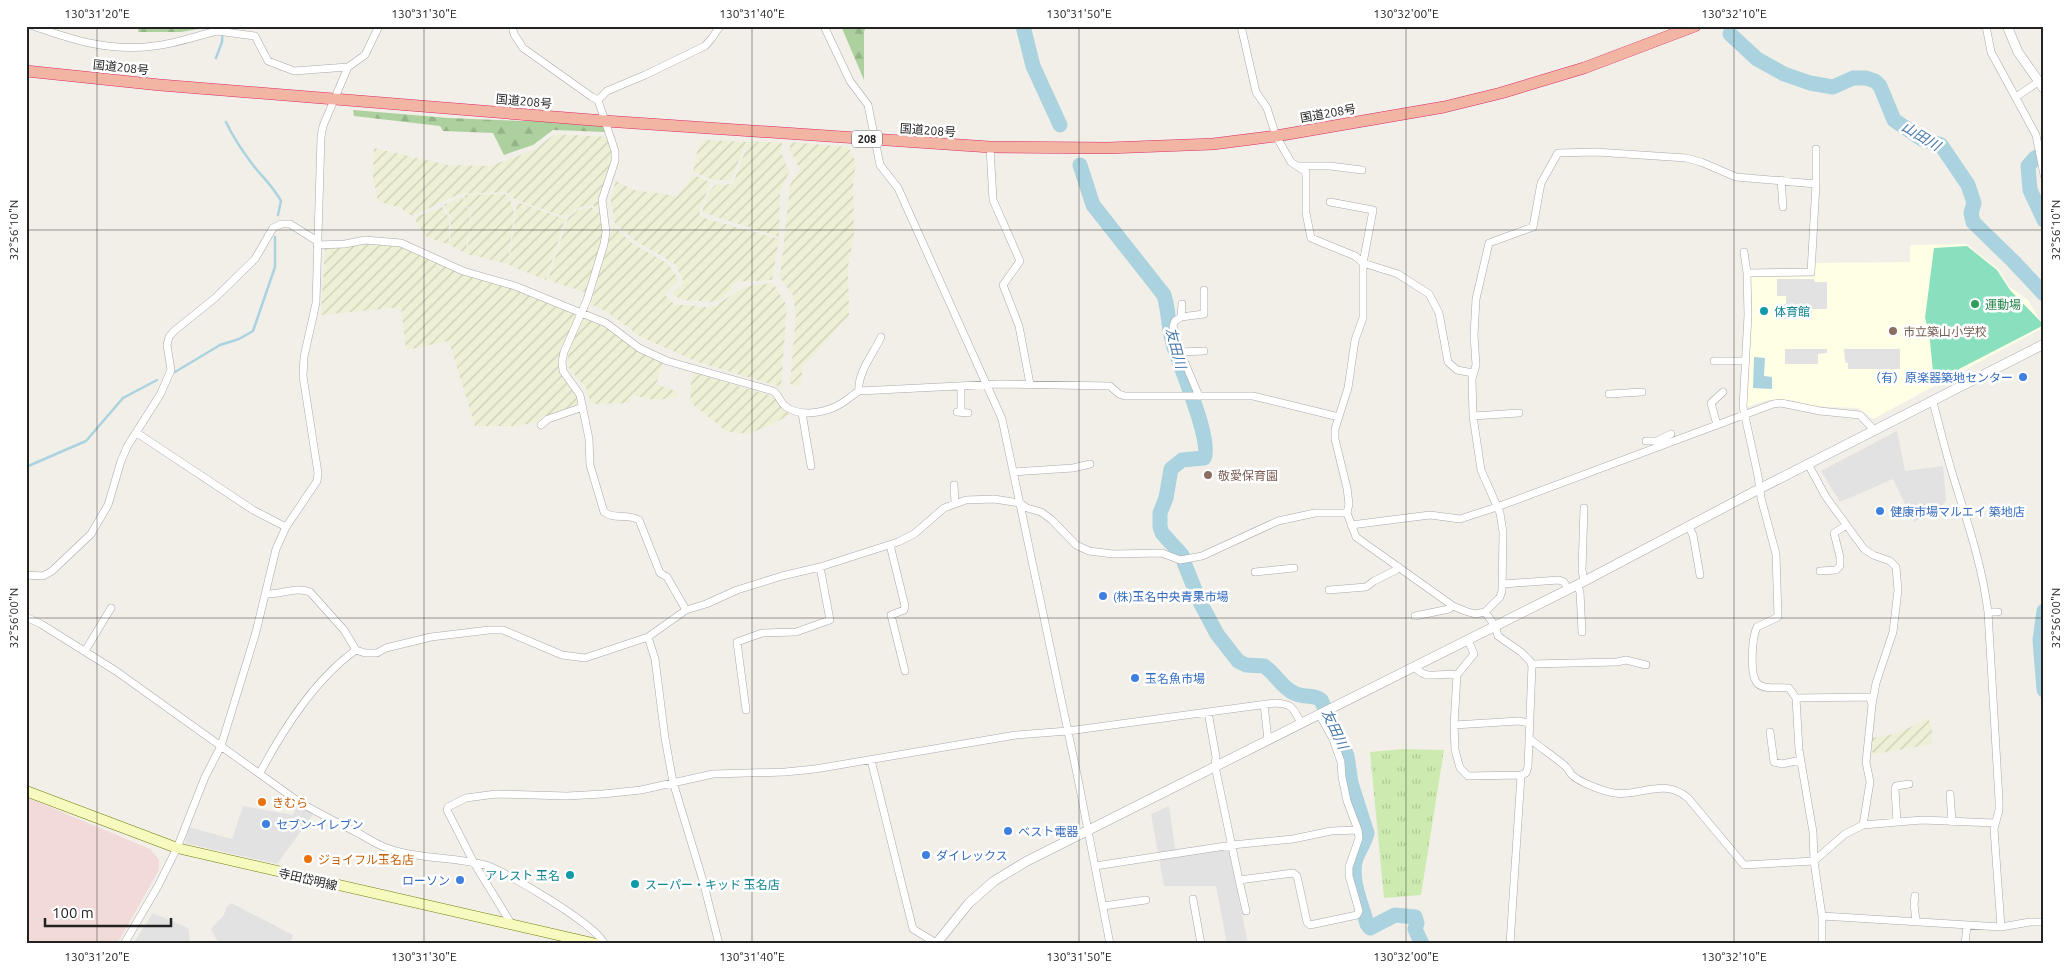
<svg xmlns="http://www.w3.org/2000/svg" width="2070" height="970" font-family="Ubuntu,'Noto Sans JP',sans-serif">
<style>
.commercial{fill:#f2dad9}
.education{fill:#ffffe5}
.farmland{fill:url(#farmland-furrows)}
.grass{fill:url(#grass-tufts)}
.forest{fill:url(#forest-firs)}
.pitch{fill:#88e0be}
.parking{fill:#e2e2e2}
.water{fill:#aad3df}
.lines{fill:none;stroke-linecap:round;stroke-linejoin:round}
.stream{stroke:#aad3df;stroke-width:2.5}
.river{stroke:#aad3df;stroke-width:15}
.minor-casing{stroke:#a9a9a9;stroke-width:8}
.tertiary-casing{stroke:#a9a9a9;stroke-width:10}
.secondary-casing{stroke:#707d05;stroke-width:11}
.trunk-casing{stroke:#dc2a67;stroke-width:12}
.minor{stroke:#fff;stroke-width:7}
.tertiary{stroke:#fff;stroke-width:9}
.secondary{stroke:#f7fabf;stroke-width:10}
.trunk{stroke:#f2b4a3;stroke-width:11}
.ticks{fill:none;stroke:#222;stroke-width:1;stroke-opacity:0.45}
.leisure-dot{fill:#2e9e5b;stroke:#fff;stroke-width:2}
.culture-dot{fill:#0f9aa8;stroke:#fff;stroke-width:2}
.education-dot{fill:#8d6e63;stroke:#fff;stroke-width:2}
.shop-dot{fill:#3f7fe0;stroke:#fff;stroke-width:2}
.food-dot{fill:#e8710a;stroke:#fff;stroke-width:2}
.labels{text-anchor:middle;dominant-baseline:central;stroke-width:5;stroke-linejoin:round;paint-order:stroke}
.shield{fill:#fff;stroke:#646464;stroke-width:1}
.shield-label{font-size:11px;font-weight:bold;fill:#222}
.street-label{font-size:12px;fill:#222;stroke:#fff}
.leisure-label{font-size:12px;fill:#27864d;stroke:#fff;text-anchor:start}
.culture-label{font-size:12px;fill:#0d838f;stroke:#fff;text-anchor:start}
.education-label{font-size:12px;fill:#785e54;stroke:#fff;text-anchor:start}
.shop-label{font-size:12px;fill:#366cbe;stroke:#fff;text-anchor:start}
.food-label{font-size:12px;fill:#c56008;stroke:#fff;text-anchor:start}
.water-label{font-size:14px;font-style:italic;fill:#4a7aab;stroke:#fff}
.neatline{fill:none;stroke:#222;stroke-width:2}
.ticks-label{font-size:12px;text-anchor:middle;fill:#222}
</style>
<defs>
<pattern id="farmland-furrows" width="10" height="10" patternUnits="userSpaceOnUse" patternTransform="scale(1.25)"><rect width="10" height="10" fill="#eef0d5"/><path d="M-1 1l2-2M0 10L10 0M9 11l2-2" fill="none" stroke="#ccceb7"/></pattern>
<pattern id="grass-tufts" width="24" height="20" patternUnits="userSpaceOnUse" patternTransform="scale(1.25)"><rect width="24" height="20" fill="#cdebb0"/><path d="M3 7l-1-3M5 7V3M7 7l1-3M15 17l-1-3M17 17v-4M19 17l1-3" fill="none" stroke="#b0c997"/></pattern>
<pattern id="forest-firs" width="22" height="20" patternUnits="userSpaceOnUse" patternTransform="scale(1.25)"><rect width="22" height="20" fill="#add19e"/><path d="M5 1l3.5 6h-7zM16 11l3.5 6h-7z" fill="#95b388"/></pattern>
</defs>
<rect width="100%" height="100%" fill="#f2efe9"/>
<path class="commercial" d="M26,797L150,849L159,860V870L117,944H26Z"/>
<path class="education" d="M1966,244L1998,269L2010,287L2028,300L2044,327L1873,419L1858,408L1807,406L1797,401L1787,400H1768L1746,407L1749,276L1815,277V263L1910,262V245Z"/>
<path class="farmland" d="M555,134L608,137L613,156L600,199L601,212L592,205L580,207L565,217L514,199L506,192L459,194L412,216L401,208L378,201L373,178L374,148L448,165L490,166L534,150Z
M704,140L746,142L731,180H713L693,172L698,148Z
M749,141L782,143L781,152L789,172L780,191L779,237L702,212L709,192L715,185L733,184Z
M790,142L848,147L856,162L853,185L854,234L848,267L849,315L803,366L800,386L790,384L796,314L793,295L780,278L790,185L800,169L790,151Z
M693,175L710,182L699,214L707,219L779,239L772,280L734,282L732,290L717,302L682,300L672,294L684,282L675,264L634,240L614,222L611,199L616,181L634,190L677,196Z
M505,194L510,199L514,213L508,264L467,254L472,207H463L471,208L466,253L450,245L451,217L444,205L463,196L464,207L465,195Z
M517,202L565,219L546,280L509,265Z
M442,207L449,218V243H443L425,236L414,218Z
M591,207L601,214L603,233L587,293L548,280L568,218L578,210Z
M613,225L633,244L668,264L679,280L665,295L675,305H689L712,308L744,287L773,283L787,306L781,387L698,362L641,337L609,313L591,304Z
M367,244L401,246L578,315L561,347L558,370L576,393L579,404L542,417L538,422L515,426H475L449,341L406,350L401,307L321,315L325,248Z
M583,317L614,332L663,363L656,384L678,392L676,398L654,400L632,395L629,403L591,404L586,388L568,367V353Z
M692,372L775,397L790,414L769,426L747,434L726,431L690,402Z
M1928,718L1932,729L1931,744L1875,754L1872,752V738L1899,733Z"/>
<path class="grass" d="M1403,749L1444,750L1421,895L1384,898L1370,752Z"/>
<path class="forest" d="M139,26H216L181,32H138Z
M841,26H866L864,32V80Z
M353,110L449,118L520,121L545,120L603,125L606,132L553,130L533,145L504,155L493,133L443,131L440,126L354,116Z"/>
<path class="pitch" d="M1967,246L1997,270L2010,290L2044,325L1934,382L1929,331L1925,318L1934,248Z"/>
<path class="parking" d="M1777,279H1814L1815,282H1827V309H1812V319H1781V304H1786V296H1777Z
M1785,349H1827V353L1818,354V364H1785Z
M1844,349H1900V369H1848V363L1845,362Z
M1897,431L1905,471L1943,466L1946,501L1941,508L1914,522L1893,479L1840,502L1821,471Z
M298,804L314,813L277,864L185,843L189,827L232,839L243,806L293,815Z
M1169,806L1176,855L1229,850L1248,944H1227L1216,886H1164L1151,814Z
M231,903L293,935L290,944H219L211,929L224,915L226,908Z
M153,913L188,928L190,940L187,944H133Z"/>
<path class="water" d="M1754,357L1765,358L1764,376L1772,377V389L1753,388Z"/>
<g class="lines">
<path class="stream" d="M216,58L222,42L223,26
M226,122C233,137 243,152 253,165C263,178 273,186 281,201L278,215
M175,372L220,345L239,339L253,331L275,267V237
M26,467L86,441L123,398L157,380"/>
<path class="river" d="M1023,26L1033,66L1060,125
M1730,34L1757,59L1784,74L1810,83L1833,87L1853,78H1866L1875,81L1880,86L1894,120L1922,139L1941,145L1968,185L1974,203L1971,213L1973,222L2013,261L2044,294
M2044,153L2035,158L2028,166L2030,190L2044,220
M1080,165L1093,205L1164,295C1169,311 1168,327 1173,344C1179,365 1213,441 1204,458L1182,460L1171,469L1166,498L1160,513V527L1162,533L1182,555L1185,565L1200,602L1217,634L1238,661L1246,665L1264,666C1275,673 1282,688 1294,693C1303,698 1313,694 1321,700L1347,756L1351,783L1367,833C1365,844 1357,852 1355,862C1351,882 1362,905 1367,924L1370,928L1395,915L1415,917L1417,923L1415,929L1422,944
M2044,611L2040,640L2044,690"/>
<defs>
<path id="minor" d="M33,26C73,40 110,52 154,46C175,44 196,36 217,31L255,36L268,61L294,71L348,67
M512,26L514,34L523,48L592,97L598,100
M824,26L850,81L868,105L880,165L898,188L1002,419L1078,779L1110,944
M1241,26L1256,92L1267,108L1276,136L1291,162L1306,172V213L1311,238L1355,256L1363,263V318L1355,340L1348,388L1335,429V439L1347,488L1349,504L1347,513L1356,537L1453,606L1465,611L1475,614L1485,612L1500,597L1502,591L1503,532L1500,513L1481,470L1473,416L1472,379L1476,365L1474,335L1476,299L1489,243L1533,227L1541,183L1558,153L1596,152L1686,158L1701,162L1736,177L1816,184L1811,272L1747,273
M1986,26L1991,52L2036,135L2044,175
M2016,97L2038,82
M598,100L615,151V161L602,200L606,232L604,244L587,300L564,352L562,362L563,371L580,395L589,439L590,465L604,512C614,520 628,513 639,520L660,573L667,577L686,610
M598,100L607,91L645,75L705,46L712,38L720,26
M990,147L993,200L1020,261L1003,285L1019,326L1030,384
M1298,166H1330L1362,170
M1781,180L1783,207
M1816,184V149
M1330,202L1373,210L1363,263L1398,274L1429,294L1439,313L1448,362L1457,370L1473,373
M317,245L345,244L365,240L401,243L463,271L515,286L606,323L639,348L667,361L773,391C779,395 780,402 785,406C799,417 821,413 835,407C844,403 851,396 859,391L998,384L1110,386L1119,394L1125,396H1253L1339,417
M1744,252L1747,273L1748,315L1743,407L1758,476L1761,498L1776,554L1778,617L1757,627C1752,637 1749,676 1758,684C1765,690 1779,687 1789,688L1796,698L1799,750L1813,832L1814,861L1822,916V944
M1181,317L1182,304
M1180,352L1204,351
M1714,361H1746
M961,386V412
M859,391C857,373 874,353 881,337
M1609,394L1642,392
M1199,396L1176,342L1173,326L1175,321L1181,317L1204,314V290
M1933,402C1940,428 1946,454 1954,479C1968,524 1982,565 1988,612L1999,800V810L1994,829L2001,927
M957,412L968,413
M802,413L811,466
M1473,416L1519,413
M541,425L548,419L583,407
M1717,425L1711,403L1723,392
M137,433L253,510L286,527
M1646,441H1657L1671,434
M1808,464L1826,497L1864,549L1873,555L1890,561L1896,567L1898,590L1893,632L1876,683L1872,705L1866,762L1870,782L1863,825
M1014,472L1073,468L1090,464
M954,485L955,503
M1351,525L1430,515L1460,519L1497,507L1773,404L1781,403L1820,411L1860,415L1875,431
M1688,526L1693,535L1700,575
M890,545L905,606L904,610L891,615L905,671
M1820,571L1836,570L1840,566V557L1834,533L1845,526
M1255,572L1294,568
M26,575L43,576L52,571L91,534L108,505L121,461L128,445L160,395L171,370L167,345L169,337L174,331L215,298L255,259L273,228L281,224H290L317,241
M1584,581L1582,570L1584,508
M1503,584L1559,580L1564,582L1568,589
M1577,585L1580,592L1582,632
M1329,590L1366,587L1374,581L1396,570L1399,567
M265,594C280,595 296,586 310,592L344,630L356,650L365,653H377L386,648L431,637L489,630H503L562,655L585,658L648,637L686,610L706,604L737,590L782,576L820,567L898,542L914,534L944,508L966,500L994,499L1020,503L1027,508L1041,512L1052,520L1076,545L1089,551L1113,554L1162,553L1180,560L1202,556L1278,521L1315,513H1347
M1988,612H1998
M1415,616L1449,609L1453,606
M26,617L41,624L116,671L299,802C319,813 339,824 360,834C368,839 378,845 387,848C418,859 453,857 485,865C504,870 600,927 604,944
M648,637L655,659L665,738L673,782L703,881L719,944
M1468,640L1474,654L1457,675L1454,725L1455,750L1460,768L1468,776L1521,775L1526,773L1528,767L1532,665L1530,661L1521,652L1498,636L1495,626L1485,612
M85,651L111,608
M1531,664L1617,662L1626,660L1646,665
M1415,667C1427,682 1440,671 1457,675
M1796,698L1870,697L1871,702
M1264,704L1268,740
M746,710L737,642L762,633L796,632L830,620L820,567
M1208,712L1216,757L1215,766L1239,880L1293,873L1297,876L1307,922L1310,925L1357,915L1359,911L1349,876V867L1359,838L1358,830L1347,801L1342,777L1341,762L1333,739L1319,714
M1454,725L1519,721L1529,723
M1770,732L1774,762L1782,764L1801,760
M1530,739C1541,748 1553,756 1564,765C1568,768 1569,771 1571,774C1578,782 1603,791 1614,793C1640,797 1663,777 1688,798L1744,865L1814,861L1845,834L1863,825L1922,820L1995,823
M871,760L913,929L936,943
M260,773C282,731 316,678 356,650
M1950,794L1952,822
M1897,822L1895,789L1896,786L1909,784
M1095,866L1232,845L1293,839L1331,831L1358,830
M1239,880L1246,911
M1915,896L1914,904L1916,921
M1193,899L1201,944
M1103,906L1146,900
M1822,916L2001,927L2030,922H2044
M512,925L474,863L447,810L448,807L466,798L496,794L567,796L603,794L641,790L713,774L785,772L815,769L1016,735L1068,731L1275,703C1293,704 1293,708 1301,723
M124,944L158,886L177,848L205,777L221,746L256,632L276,549L286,527L317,481L318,473L303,376L304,357L316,303L321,137L323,126L348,67L365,55L379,26
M1510,944L1521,775
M1965,944L1967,926"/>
<path id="tertiary" d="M2007,26L2018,52L2044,89
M936,944L969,903L994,881L1027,861L1577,585L1759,489L2044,344"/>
<path id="secondary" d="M26,791L177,848L597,944"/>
<path id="trunk" d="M26,71L160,85L605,121L990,147L1108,148L1213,144L1276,136L1444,107L1501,93L1584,68L1695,26"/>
</defs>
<use href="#minor" class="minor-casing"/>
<use href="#tertiary" class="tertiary-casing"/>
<use href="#secondary" class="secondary-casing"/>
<use href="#trunk" class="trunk-casing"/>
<use href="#minor" class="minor"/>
<use href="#tertiary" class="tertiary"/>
<use href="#secondary" class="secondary"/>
<use href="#trunk" class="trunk"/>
</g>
<path class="ticks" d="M97,26V944M424,26V944M752,26V944M1079,26V944M1406,26V944M1734,26V944M26,230H2044M26,618H2044"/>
<circle class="leisure-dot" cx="1975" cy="304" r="5"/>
<g class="culture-dot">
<circle cx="1764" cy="311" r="5"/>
<circle cx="570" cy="875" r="5"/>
<circle cx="635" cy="884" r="5"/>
</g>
<g class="education-dot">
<circle cx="1893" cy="331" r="5"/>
<circle cx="1208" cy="475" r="5"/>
</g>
<g class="shop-dot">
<circle cx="2023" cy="377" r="5"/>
<circle cx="1880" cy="511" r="5"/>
<circle cx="1103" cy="596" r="5"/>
<circle cx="1135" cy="678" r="5"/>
<circle cx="266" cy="824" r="5"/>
<circle cx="1008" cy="831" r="5"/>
<circle cx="926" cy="855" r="5"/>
<circle cx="460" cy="880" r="5"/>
</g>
<g class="food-dot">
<circle cx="262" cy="802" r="5"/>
<circle cx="308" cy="859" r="5"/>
</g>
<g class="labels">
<rect class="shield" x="852" y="130.5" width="30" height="17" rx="4"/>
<g class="shield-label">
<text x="867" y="139">208</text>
</g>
<g class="street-label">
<text transform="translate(121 67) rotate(6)">国道208号</text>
<text transform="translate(524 101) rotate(5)">国道208号</text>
<text transform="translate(1328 113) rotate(-10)">国道208号</text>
<text transform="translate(928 130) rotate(4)">国道208号</text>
<text transform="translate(308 879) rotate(13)">寺田岱明線</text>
</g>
<g class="leisure-label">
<text x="1985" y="304">運動場</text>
</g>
<g class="culture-label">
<text x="1774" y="311">体育館</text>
<text x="560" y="875" text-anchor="end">アレスト 玉名</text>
<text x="645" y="884">スーパー・キッド 玉名店</text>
</g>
<g class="education-label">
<text x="1903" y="331">市立築山小学校</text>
<text x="1218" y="475">敬愛保育園</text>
</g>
<g class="shop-label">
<text x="2013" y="377" text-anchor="end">（有）原楽器築地センター</text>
<text x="1890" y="511">健康市場マルエイ 築地店</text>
<text x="1113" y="596">(株)玉名中央青果市場</text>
<text x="1145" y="678">玉名魚市場</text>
<text x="276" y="824">セブン-イレブン</text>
<text x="1018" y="831">ベスト電器</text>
<text x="936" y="855">ダイレックス</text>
<text x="450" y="880" text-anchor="end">ローソン</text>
</g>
<g class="food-label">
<text x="272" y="802">きむら</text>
<text x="318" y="859">ジョイフル玉名店</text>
</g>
<g class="water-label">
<text transform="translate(1921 136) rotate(31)">山田川</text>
<text transform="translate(1176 348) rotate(75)">友田川</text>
<text transform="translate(1335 729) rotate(65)">友田川</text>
</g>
</g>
<rect width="2070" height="970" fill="none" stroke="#ffffff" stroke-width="55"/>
<path d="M45 918v8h126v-8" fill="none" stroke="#222222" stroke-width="2.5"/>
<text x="52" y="918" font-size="15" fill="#222222" stroke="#ffffff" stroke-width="4" paint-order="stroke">100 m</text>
<rect x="28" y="28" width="2014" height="914" class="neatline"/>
<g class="ticks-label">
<text x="97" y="18">130°31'20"E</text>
<text x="424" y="18">130°31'30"E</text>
<text x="752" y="18">130°31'40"E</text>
<text x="1079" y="18">130°31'50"E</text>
<text x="1406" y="18">130°32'00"E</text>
<text x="1734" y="18">130°32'10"E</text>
<text transform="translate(14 230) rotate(-90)" y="4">32°56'10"N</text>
<text transform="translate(2056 230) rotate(-90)" y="4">32°56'10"N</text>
<text transform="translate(14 618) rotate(-90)" y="4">32°56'00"N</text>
<text transform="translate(2056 618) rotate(-90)" y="4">32°56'00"N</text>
<text x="97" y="961">130°31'20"E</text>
<text x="424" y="961">130°31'30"E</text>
<text x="752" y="961">130°31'40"E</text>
<text x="1079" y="961">130°31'50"E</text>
<text x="1406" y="961">130°32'00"E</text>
<text x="1734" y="961">130°32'10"E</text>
</g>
</svg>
